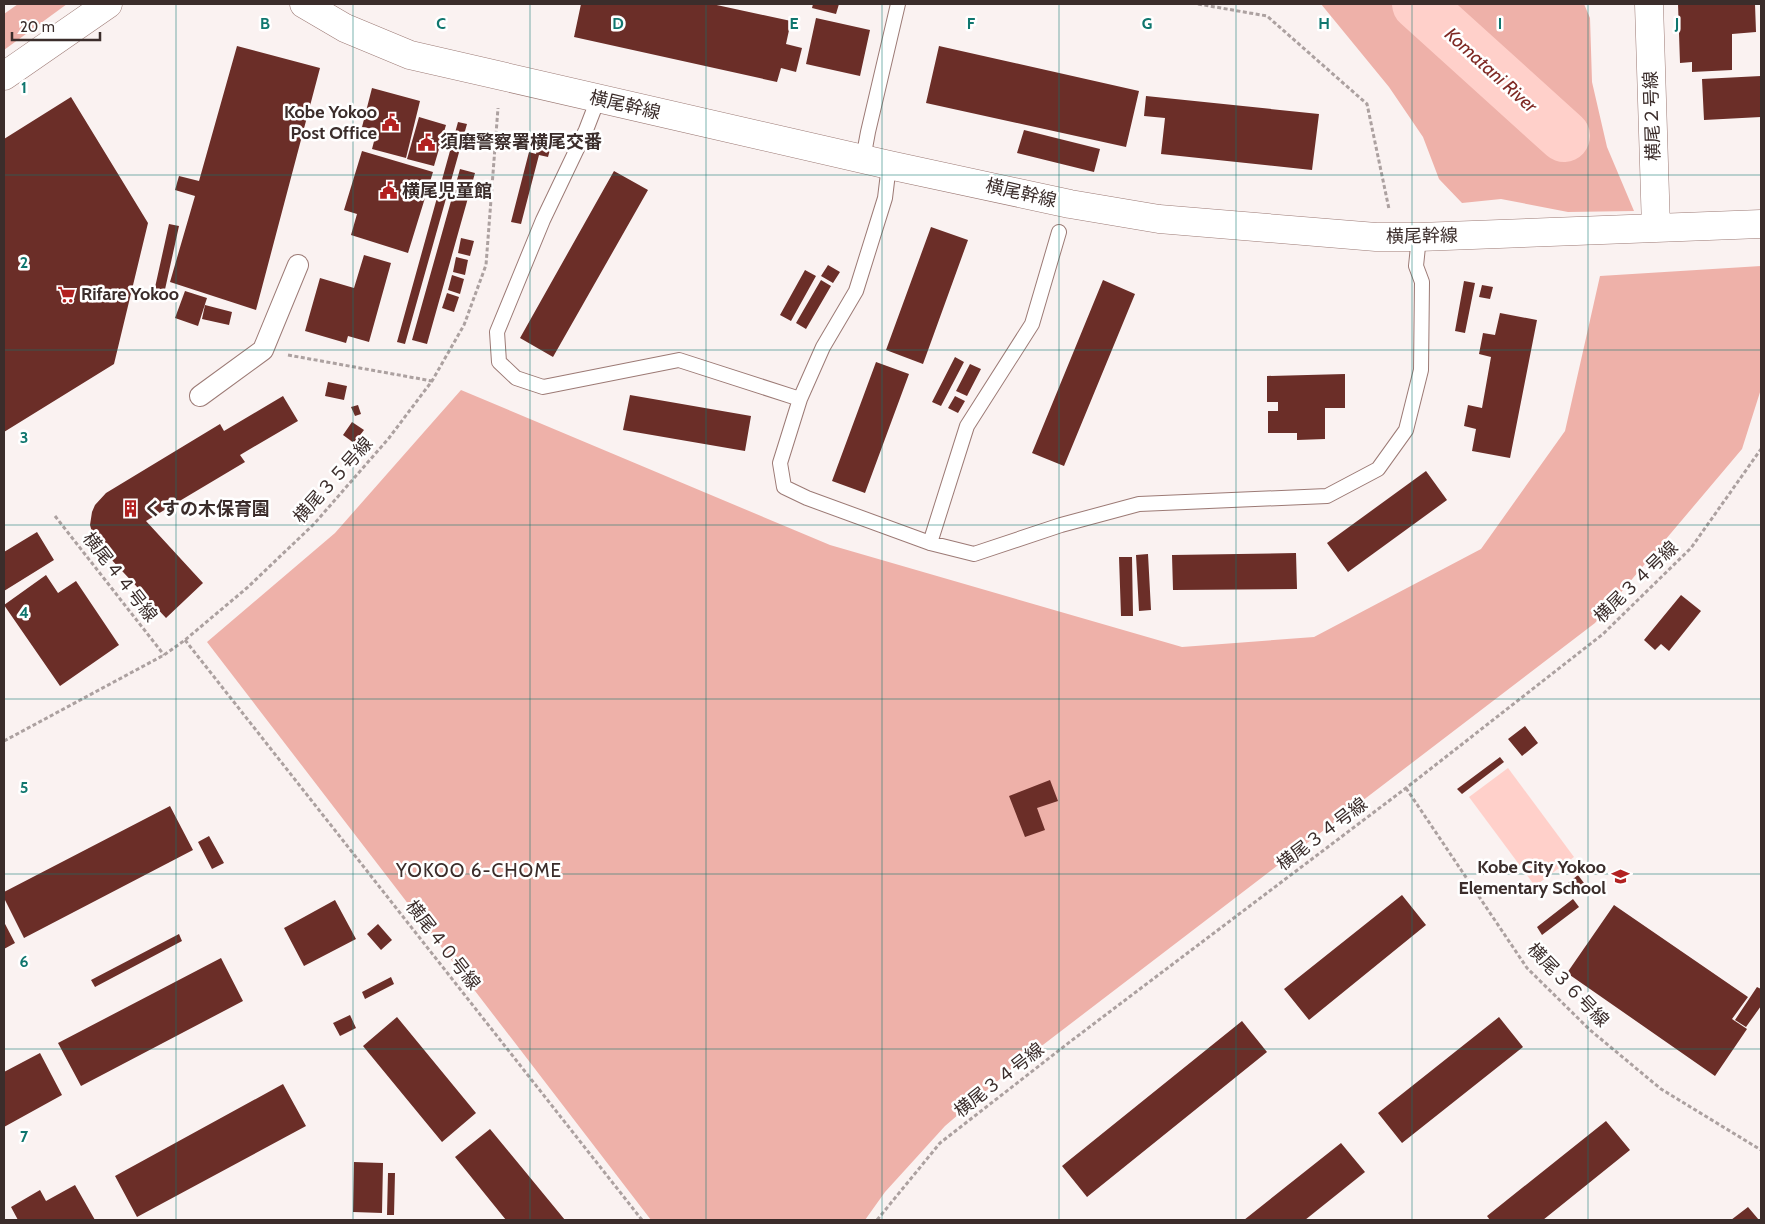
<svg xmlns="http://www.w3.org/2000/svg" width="1765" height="1224" font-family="Cabin,'Noto Sans JP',sans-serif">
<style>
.green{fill:#eeb1a9}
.water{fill:#ffd0ca}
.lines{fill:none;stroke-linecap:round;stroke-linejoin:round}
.river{stroke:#ffd0ca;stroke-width:52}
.building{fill:#6b2e28}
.service-casing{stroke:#9c7a75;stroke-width:16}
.pedestrian-casing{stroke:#9c7a75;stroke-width:22}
.minor-casing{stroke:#9c7a75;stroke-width:29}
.tertiary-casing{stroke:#9c7a75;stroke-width:29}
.path{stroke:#aca1a0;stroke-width:3;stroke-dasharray:4 2.5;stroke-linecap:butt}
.service{stroke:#fff;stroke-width:14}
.pedestrian{stroke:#fff;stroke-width:20}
.minor{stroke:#fff;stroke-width:28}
.tertiary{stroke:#fff;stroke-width:28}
.grid{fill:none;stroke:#0f766e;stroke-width:1;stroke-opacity:0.55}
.labels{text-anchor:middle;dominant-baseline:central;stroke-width:5;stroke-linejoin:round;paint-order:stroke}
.street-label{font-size:18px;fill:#3b2d2b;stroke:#fff}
.poi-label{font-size:18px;font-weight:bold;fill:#3b2d2b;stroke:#fff;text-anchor:start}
.water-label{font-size:19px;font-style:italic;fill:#7f2a25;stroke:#fff}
.neighbourhood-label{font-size:19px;letter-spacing:1px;fill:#3b2d2b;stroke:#fff}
.grid-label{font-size:16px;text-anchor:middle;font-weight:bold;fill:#0f766e;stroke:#fff;stroke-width:5;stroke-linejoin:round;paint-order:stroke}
</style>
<rect width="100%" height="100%" fill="#faf2f1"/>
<path class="green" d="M18,4H67L4,50V14Z
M1321,4H1584L1590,18L1592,82L1607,147L1634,211L1568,212L1501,199L1462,203L1439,179L1423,137L1389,87Z
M1761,266V389L1742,449L1595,623L1014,1067L945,1126L885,1192L865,1220H651L207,642L335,533L461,390L830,545L1182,647L1314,637L1481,549L1565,431L1600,276Z"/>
<path class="water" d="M1508,768L1574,857L1535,886L1469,797Z"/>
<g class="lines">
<path class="river" d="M1418,4L1564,136"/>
</g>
<path class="building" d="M581,4H712L791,21L786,44L802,48L796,72L781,68L777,82L574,37Z
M813,4H839L836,14L812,8Z
M1678,4H1755L1756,32L1732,34V70L1692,72V62L1680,63Z
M816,18L870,30L860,76L806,64Z
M237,46L320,68L256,310L170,282L195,196L175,190L179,176L199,181Z
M939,46L1139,91L1126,147L926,103Z
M1761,76V117L1704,120L1702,79Z
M372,88L420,101L406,158L372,149L377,130L362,127Z
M1146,96L1319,114L1312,170L1161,154L1165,118L1144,116Z
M71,97L148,223L114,364L4,432V139Z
M419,117L446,125L434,166L407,159Z
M458,122L467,124L405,344L397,342Z
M1024,130L1100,149L1094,172L1017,153Z
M540,139L552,142L548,157L539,155L521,224L511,222L529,152L536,154Z
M362,151L433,172L408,253L351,235L357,214L344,210Z
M460,169L475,173L427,344L412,340Z
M614,171L648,190L553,357L520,338Z
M169,224L179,226L164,294L154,292Z
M931,227L968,240L923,364L886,350Z
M461,238L474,241L470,256L458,253Z
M364,255L391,263L369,342L348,336L346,343L305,331L320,278L354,288Z
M456,257L468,260L465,275L453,272Z
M828,265L840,272L833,283L821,276Z
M805,270L816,276L791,321L780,315Z
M452,275L464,279L460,294L448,290Z
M821,280L831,286L806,329L796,323Z
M1103,280L1135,294L1064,466L1032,453Z
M1464,281L1475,283L1465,333L1455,331Z
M1482,285L1493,287L1490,299L1479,297Z
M185,291L207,298L198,326L175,318Z
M447,293L459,297L454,312L442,308Z
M205,305L232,312L229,325L202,319Z
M1500,313L1537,320L1510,458L1472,451L1476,429L1464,426L1468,405L1482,408L1491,357L1479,354L1483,333L1495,335Z
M955,357L964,362L941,406L932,402Z
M876,362L909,374L865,493L832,481Z
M970,364L981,369L967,396L956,391Z
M1345,374V408H1325V439L1297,440V433H1268V411H1278V402H1267V376Z
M328,382L347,386L344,400L325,396Z
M630,395L751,416L745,451L623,430Z
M283,396L298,421L240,455L245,462L146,521L203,583L166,618L95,542L90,525L92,512L95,505L106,493L220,424L224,431Z
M955,396L965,401L958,413L948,408Z
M358,405L361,414L355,416L351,407Z
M352,422L364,430L354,443L343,435Z
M1426,471L1447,500L1348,572L1327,543Z
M37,532L54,560L4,591V552Z
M1296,553L1297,589L1173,590L1172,555Z
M1148,554L1151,610L1139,611L1136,555Z
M1119,557H1132L1133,616H1121Z
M46,575L58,593L76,581L119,645L60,686L4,605Z
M1681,595L1701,611L1669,651L1661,644L1655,650L1644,640Z
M1525,726L1538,743L1522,756L1508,739Z
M1500,757L1504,762L1462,794L1457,789Z
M1050,780L1058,801L1037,808L1045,830L1025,837L1009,796Z
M170,806L193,850L24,938L4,898V892Z
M209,836L224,863L212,869L198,842Z
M1578,875L1584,883L1574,891L1568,883Z
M1402,895L1426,925L1309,1020L1284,989Z
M1573,899L1579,907L1542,935L1537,927Z
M335,900L356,939L304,966L284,928Z
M1614,905L1748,997L1732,1019L1747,1029L1715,1076L1567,973Z
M4,922L15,943L4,949Z
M378,924L392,940L381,950L367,934Z
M179,934L182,941L95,987L91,980Z
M221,958L243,1001L81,1086L58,1043Z
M391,977L394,984L365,999L362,992Z
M1757,987L1761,989V1006L1746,1027L1735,1020Z
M350,1015L356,1028L340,1036L333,1023Z
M397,1017L476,1113L442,1142L363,1046Z
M1499,1017L1523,1047L1402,1143L1378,1113Z
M1242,1021L1267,1052L1087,1197L1062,1166Z
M40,1053L62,1095L4,1127V1072Z
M283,1084L306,1126L137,1217L115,1176Z
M1606,1121L1630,1150L1543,1220H1490L1487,1216Z
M490,1129L565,1220H506L455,1157Z
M1341,1143L1365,1172L1305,1220H1244Z
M354,1162L383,1163L382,1213L353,1212Z
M388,1173H395L394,1215H387Z
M75,1185L95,1220H18L11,1207L40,1190L46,1201Z
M1748,1207L1759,1220H1731Z"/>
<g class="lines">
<defs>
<path id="service" d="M598,99L586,130L543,220L497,332L499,362L516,378L543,387L679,360L800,399
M863,159L868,132L898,4
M889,165L885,198L856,291L823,347L800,399L780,463L784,487L807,498L930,543L974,554L1061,525L1139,504L1327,496L1378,469L1406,430L1421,370L1422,282L1416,266L1419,237
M930,543L967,426L1032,324L1059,232"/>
<path id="pedestrian" d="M200,396L263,350L298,265"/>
<path id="minor" d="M4,76L108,4"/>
<path id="tertiary" d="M304,4L345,28L410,55L889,165L1070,204L1159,219L1376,237H1419L1761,224
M1649,4L1656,228"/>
</defs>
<use href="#service" class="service-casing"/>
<use href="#pedestrian" class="pedestrian-casing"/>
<use href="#minor" class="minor-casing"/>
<use href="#tertiary" class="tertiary-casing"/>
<path class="path" d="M1198,4L1267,16L1367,104L1389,209
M288,355L432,381
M55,516L164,655
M185,640L642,1220
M4,741L164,655L185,640L248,587L314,524L389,438L432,381L464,325L486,265L498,108
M1406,788L1527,968L1590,1030L1661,1089L1761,1150
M877,1220L940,1143L1071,1041L1406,788L1603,634L1691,548L1761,449"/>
<use href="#service" class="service"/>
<use href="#pedestrian" class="pedestrian"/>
<use href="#minor" class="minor"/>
<use href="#tertiary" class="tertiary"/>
</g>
<path class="grid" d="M176,4V1220M353,4V1220M530,4V1220M706,4V1220M882,4V1220M1059,4V1220M1236,4V1220M1412,4V1220M1588,4V1220M4,175H1761M4,350H1761M4,525H1761M4,699H1761M4,874H1761M4,1049H1761"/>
<defs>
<symbol id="civic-bare" viewBox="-9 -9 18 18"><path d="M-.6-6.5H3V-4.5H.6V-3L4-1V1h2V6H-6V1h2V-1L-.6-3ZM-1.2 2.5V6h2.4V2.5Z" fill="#b22120" stroke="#fff" stroke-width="2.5" paint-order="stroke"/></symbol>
<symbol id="supermarket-bare" viewBox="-9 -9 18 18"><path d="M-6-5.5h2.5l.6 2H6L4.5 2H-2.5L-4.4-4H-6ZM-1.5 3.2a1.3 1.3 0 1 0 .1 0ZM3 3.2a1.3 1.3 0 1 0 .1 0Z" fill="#b22120" stroke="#fff" stroke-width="2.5" paint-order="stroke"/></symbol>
<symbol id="building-bare" viewBox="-9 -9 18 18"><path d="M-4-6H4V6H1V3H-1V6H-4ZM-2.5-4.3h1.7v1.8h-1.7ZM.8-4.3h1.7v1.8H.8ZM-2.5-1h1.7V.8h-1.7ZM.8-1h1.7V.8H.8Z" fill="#b22120" stroke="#fff" stroke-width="2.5" paint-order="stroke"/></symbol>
<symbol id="school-bare" viewBox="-9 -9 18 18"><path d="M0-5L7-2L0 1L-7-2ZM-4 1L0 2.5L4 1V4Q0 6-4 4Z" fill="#b22120" stroke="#fff" stroke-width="2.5" paint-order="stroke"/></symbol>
</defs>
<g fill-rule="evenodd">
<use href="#civic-bare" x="378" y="110" width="25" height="25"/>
<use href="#civic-bare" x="414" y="130" width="25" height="25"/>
<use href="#civic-bare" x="376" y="178" width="25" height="25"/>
<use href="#supermarket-bare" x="54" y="282" width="25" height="25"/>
<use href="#building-bare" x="118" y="496" width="25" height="25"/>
<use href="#school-bare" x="1608" y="864" width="25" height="25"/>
</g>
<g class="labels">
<g class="street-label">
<text transform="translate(625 105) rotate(13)">横尾幹線</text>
<text transform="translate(1652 116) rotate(-92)">横尾２号線</text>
<text transform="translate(1021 193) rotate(13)">横尾幹線</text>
<text transform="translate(1422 236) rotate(-1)">横尾幹線</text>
<text transform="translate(333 480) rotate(-48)">横尾３５号線</text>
<text transform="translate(120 577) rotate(52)">横尾４４号線</text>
<text transform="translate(1636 582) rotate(-44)">横尾３４号線</text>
<text transform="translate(1322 834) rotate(-37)">横尾３４号線</text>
<text transform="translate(443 945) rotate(52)">横尾４０号線</text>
<text transform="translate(1568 985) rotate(46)">横尾３６号線</text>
<text transform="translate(999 1080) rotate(-38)">横尾３４号線</text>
</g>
<g class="poi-label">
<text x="377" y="112" text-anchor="end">Kobe Yokoo<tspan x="377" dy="21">Post Office</tspan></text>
<text x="440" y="142">須磨警察署横尾交番</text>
<text x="402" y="191">横尾児童館</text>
<text x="81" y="294">Rifare Yokoo</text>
<text x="144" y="509">くすの木保育園</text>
<text x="1606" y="867" text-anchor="end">Kobe City Yokoo<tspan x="1606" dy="21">Elementary School</tspan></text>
</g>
<g class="water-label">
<text transform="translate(1491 70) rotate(42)">Komatani River</text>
</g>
<g class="neighbourhood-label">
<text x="479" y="870">YOKOO 6-CHOME</text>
</g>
</g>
<g class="grid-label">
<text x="265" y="29">B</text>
<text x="441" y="29">C</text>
<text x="618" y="29">D</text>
<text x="794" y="29">E</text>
<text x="971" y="29">F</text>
<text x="1147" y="29">G</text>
<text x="1324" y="29">H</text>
<text x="1500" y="29">I</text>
<text x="1677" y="29">J</text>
<text x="24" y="93">1</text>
<text x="24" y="268">2</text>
<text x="24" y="443">3</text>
<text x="24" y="618">4</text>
<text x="24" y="793">5</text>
<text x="24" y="967">6</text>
<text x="24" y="1142">7</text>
</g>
<rect width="1765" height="1224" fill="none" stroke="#3b2d2b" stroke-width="10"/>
<path d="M12 32v8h88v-8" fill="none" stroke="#3b2d2b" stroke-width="2.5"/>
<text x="20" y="32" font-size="15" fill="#3b2d2b" stroke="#ffffff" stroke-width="4" paint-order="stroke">20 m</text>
</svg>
